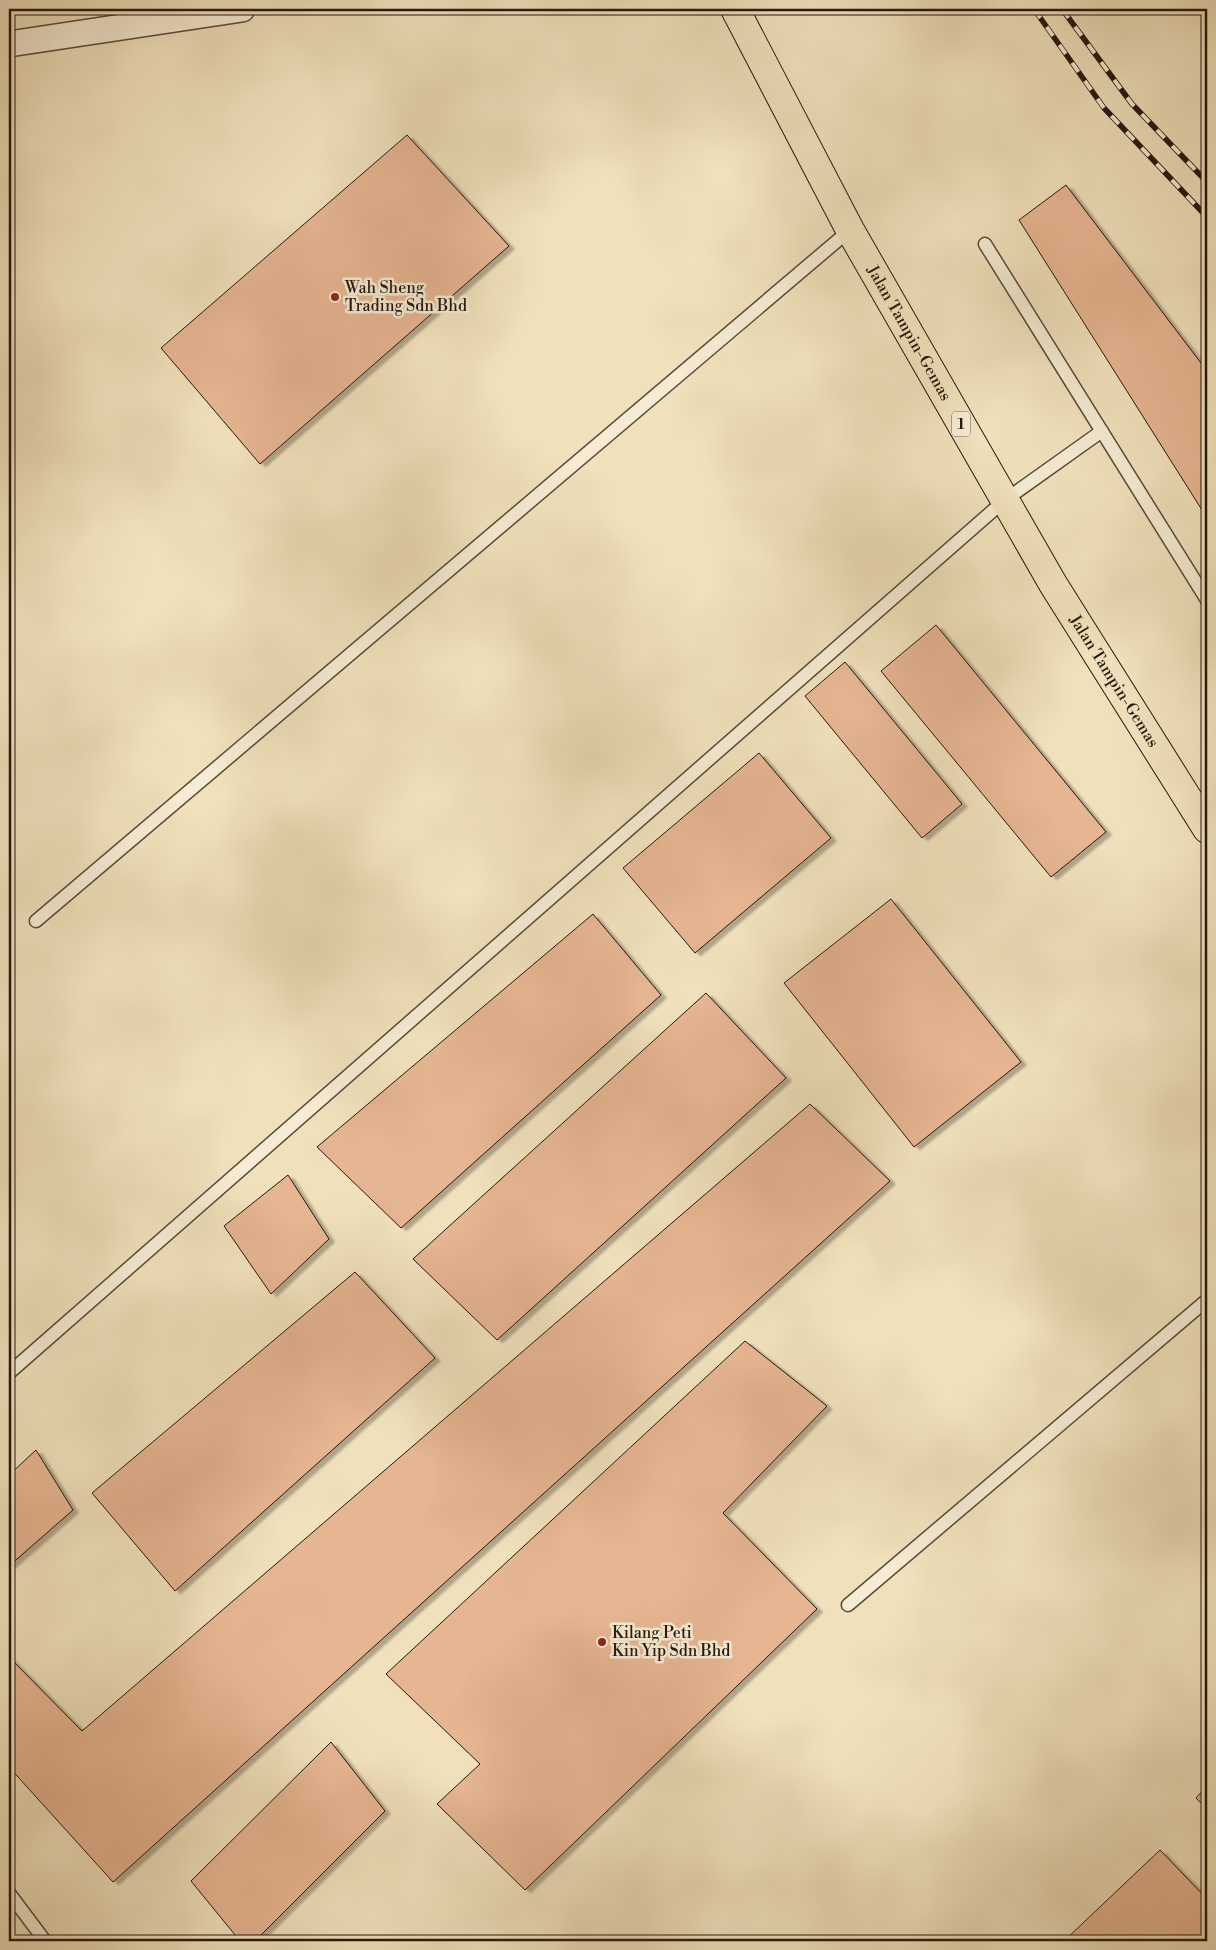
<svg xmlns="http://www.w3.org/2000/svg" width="1216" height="1950" font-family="'Libre Bodoni',serif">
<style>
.building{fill:#e6b592;stroke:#25180d;filter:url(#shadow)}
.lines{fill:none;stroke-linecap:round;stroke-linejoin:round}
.service-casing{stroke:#584a39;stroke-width:15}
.minor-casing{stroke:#584a39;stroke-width:28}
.trunk-casing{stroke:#25180d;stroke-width:30}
.service{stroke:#f5ecd3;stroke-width:12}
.minor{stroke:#f5ecd3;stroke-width:25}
.trunk{stroke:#f0e1bc;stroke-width:28}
.rail-casing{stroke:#25180d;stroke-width:5.5}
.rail{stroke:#f5ecd3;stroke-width:4;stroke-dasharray:11;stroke-linecap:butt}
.poi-dot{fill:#8f2418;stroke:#f5ecd3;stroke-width:2}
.labels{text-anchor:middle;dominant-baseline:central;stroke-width:5;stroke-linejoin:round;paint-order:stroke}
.shield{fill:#f5ecd3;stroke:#635848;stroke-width:1}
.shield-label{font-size:15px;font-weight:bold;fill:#25180d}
.poi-label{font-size:16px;fill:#25180d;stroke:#f5ecd3;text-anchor:start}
.street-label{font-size:16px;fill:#25180d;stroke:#f5ecd3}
</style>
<defs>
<filter id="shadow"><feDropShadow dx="5.5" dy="3" stdDeviation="1" flood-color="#0004"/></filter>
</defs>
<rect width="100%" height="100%" fill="#f0e1bc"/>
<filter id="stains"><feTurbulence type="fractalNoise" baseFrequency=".004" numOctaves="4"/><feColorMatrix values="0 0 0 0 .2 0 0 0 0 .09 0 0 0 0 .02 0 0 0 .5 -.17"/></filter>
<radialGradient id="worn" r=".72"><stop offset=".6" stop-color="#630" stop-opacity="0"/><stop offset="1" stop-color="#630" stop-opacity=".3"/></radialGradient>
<path class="building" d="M407,135L509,246L260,464L161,348Z
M1066,185L1207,371V518L1019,220Z
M936,625L1106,832L1051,877L881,671Z
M845,662L962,804L922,838L805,696Z
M759,753L831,838L695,953L623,868Z
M891,899L1021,1062L914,1147L784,983Z
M593,914L661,995L401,1228L317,1147Z
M706,993L786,1078L497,1340L413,1259Z
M810,1104L890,1181L113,1882L9,1767V1657L82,1731Z
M288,1175L329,1239L271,1294L224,1226Z
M355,1272L435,1358L175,1591L92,1493Z
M745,1341L827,1406L723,1513L817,1609L525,1890L437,1804L480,1764L386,1674Z
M36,1450L73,1510L9,1566V1475Z
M331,1742L385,1811L255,1941H240L191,1881Z
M1207,1786V1809L1196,1798Z
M1160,1850L1207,1899V1941H1064Z"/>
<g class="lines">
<defs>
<path id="service" d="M985,244L1207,600
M36,921L850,230
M9,1373L1005,500L1102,431
M848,1605L1207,1300
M9,1893L45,1941"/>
<path id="minor" d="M9,44L242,9"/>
<g id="trunk">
<path id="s1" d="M735,9L850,230L1053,584L1207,829"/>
</g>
</defs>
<use href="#service" class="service-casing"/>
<use href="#minor" class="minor-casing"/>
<use href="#trunk" class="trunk-casing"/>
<use href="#service" class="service"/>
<use href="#minor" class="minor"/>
<use href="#trunk" class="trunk"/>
<defs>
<path id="rail" d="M1034,9L1104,108L1207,217
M1062,9L1132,104L1207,182"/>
</defs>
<use href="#rail" class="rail-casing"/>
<use href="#rail" class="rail"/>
</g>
<g class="poi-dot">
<circle cx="335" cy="297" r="5"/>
<circle cx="602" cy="1642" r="5"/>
</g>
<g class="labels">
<rect class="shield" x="952" y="411.5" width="18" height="25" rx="4"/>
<g class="shield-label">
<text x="961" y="424">1</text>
</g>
<g class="poi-label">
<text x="345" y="288">Wah Sheng<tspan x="345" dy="18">Trading Sdn Bhd</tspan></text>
<text x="612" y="1633">Kilang Peti<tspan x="612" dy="18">Kin Yip Sdn Bhd</tspan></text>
</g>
<g class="street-label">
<text stroke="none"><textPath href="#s1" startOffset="368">Jalan Tampin-Gemas</textPath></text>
<text stroke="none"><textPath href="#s1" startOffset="772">Jalan Tampin-Gemas</textPath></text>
</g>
</g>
<rect width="1216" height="1950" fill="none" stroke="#f0e1bc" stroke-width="30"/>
<rect x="10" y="10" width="1196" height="1930" fill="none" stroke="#25180d" stroke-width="2.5"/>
<rect x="15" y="15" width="1186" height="1920" fill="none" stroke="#25180d"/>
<rect width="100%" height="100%" filter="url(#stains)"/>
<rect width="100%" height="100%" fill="url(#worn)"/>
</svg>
